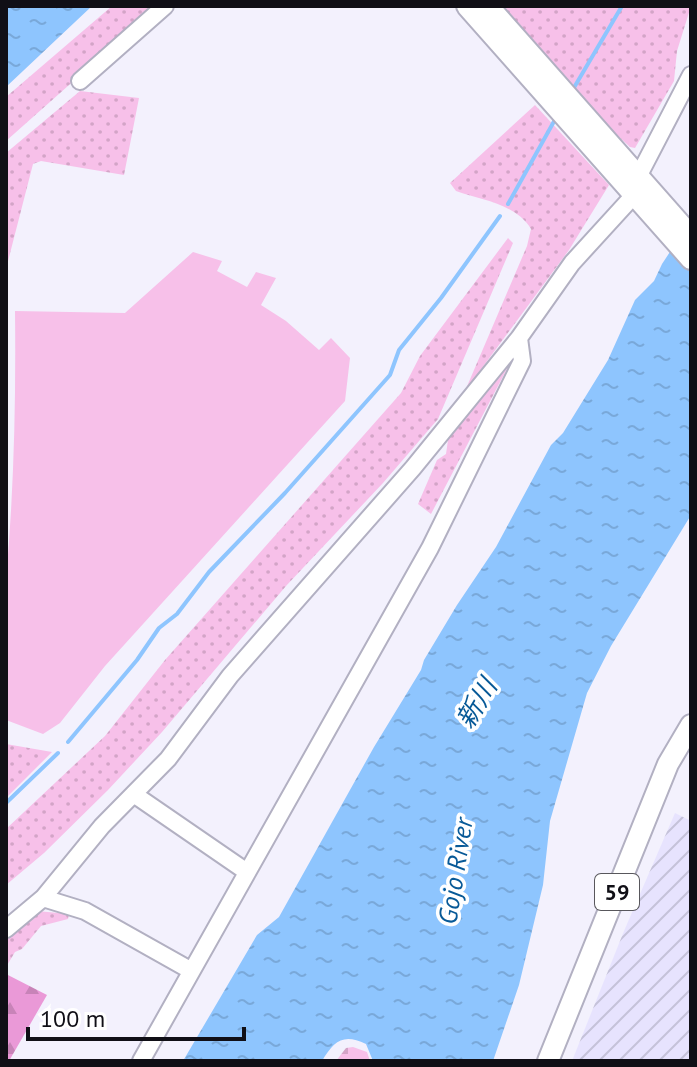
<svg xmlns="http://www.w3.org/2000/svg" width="697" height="1067" font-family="'PT Sans','Noto Sans JP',sans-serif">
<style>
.industrial{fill:url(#industrial-furrows)}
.grass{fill:url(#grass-dots)}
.forest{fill:url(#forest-firs)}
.cemetery{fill:url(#cemetery-stones)}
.park{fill:#f7c0e9}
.water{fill:url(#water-ripples)}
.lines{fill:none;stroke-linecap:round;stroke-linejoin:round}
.stream{stroke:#8ec5fe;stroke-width:4}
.minor-casing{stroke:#b2b0c2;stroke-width:20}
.major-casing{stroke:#b2b0c2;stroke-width:24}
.minor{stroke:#fff;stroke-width:16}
.major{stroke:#fff;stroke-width:20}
.labels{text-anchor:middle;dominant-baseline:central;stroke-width:7;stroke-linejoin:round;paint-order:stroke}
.shield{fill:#fff;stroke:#58575c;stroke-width:2}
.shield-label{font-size:22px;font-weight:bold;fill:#100f16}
.water-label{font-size:26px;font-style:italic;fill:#075997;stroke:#fff}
</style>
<defs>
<pattern id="industrial-furrows" width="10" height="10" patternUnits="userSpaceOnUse" patternTransform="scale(2)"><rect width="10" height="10" fill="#e7e3fe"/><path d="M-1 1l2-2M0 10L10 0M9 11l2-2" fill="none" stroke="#c5c2d9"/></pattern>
<pattern id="grass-dots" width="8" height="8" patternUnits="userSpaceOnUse" patternTransform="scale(2)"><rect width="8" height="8" fill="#f7c0e9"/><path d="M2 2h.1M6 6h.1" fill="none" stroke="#d3a4c7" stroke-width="1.8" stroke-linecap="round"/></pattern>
<pattern id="forest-firs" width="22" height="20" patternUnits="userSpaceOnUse" patternTransform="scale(2)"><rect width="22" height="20" fill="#ea99d7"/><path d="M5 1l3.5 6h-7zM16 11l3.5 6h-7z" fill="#c883b8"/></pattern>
<pattern id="cemetery-stones" width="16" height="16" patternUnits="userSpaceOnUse" patternTransform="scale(2)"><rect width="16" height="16" fill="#f7c0e9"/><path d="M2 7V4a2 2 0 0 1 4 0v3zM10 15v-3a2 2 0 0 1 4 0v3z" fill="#d3a4c7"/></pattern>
<pattern id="water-ripples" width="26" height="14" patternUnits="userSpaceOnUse" patternTransform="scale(2)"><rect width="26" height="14" fill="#8ec5fe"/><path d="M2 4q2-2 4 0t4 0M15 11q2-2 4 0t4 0" fill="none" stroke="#79a8d9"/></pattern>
</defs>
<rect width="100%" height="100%" fill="#f3f1fd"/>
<path class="industrial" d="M675,813L691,821V1061H572L624,931Z"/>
<path class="grass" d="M112,6H158L6,141V97Z
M500,6H691L677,51L674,81L635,148L630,147L600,119Z
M80,91L139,98L124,175L41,161L33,164L6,269V153Z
M535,105L609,185L569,250L465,391L527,246L531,229C516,204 482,200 456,191L450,183Z
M508,238L513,243L438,419L383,483L286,586L162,732L108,790L44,853L6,885V829L105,736L165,660L401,393L420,356Z
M511,361L431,514L418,504L437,460L446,454L449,433Z
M6,744L52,752L6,798Z
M37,911L69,914L68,919L41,926L22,949L15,952L6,967V936Z"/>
<path class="forest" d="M6,974L47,995L9,1061H6Z"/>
<path class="cemetery" d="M353,1047L367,1052L370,1061H336L346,1048Z"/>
<path class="park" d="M193,252L222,261L217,271L247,287L256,272L276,278L261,305L286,321L319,350L331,338L350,358L345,401L105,666L60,723L43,734L6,720C6,674 2,626 6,579C14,490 16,401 15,311L125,313Z"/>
<path class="water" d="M6,6H92L6,87Z
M691,220V515L611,646L587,693L550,821L543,885L519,985L493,1061H373L366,1044C343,1033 334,1041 322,1061H183L257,935L279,917L374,747L421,670L424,660L457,605L496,547L551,445L563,433L608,360L635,300L654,281L662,264Z"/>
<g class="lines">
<path class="stream" d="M572,91L622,6
M508,204L557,116
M68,742L137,660L159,628L177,614L209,572L285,493L390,375L399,350L441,298L500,216
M6,803L58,753"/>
<defs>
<path id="minor" d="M80,81L165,6
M135,795L247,872
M43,898L85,911L190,970
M6,929L43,898L102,826L168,759L230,676L413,468L519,338L572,263L635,194L639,175L691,75
M141,1061L430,548L522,361L519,338"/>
<path id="major" d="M467,6L691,259
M488,6L691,236
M548,1061L668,764L691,725"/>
</defs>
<use href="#minor" class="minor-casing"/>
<use href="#major" class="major-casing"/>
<use href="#minor" class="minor"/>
<use href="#major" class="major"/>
</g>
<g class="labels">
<rect class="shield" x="595" y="874" width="44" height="36" rx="6"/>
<g class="shield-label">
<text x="617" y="892">59</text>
</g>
<g class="water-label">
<text transform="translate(476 703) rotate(-59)">新川</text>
<text transform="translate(455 871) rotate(-81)">Gojo River</text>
</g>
</g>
<rect width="697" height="1067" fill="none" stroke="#100f16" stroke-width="16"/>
<path d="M28 1027v12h216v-12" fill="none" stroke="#100f16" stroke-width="4"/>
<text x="40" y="1027" font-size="24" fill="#100f16" stroke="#ffffff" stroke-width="6" paint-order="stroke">100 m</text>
</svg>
